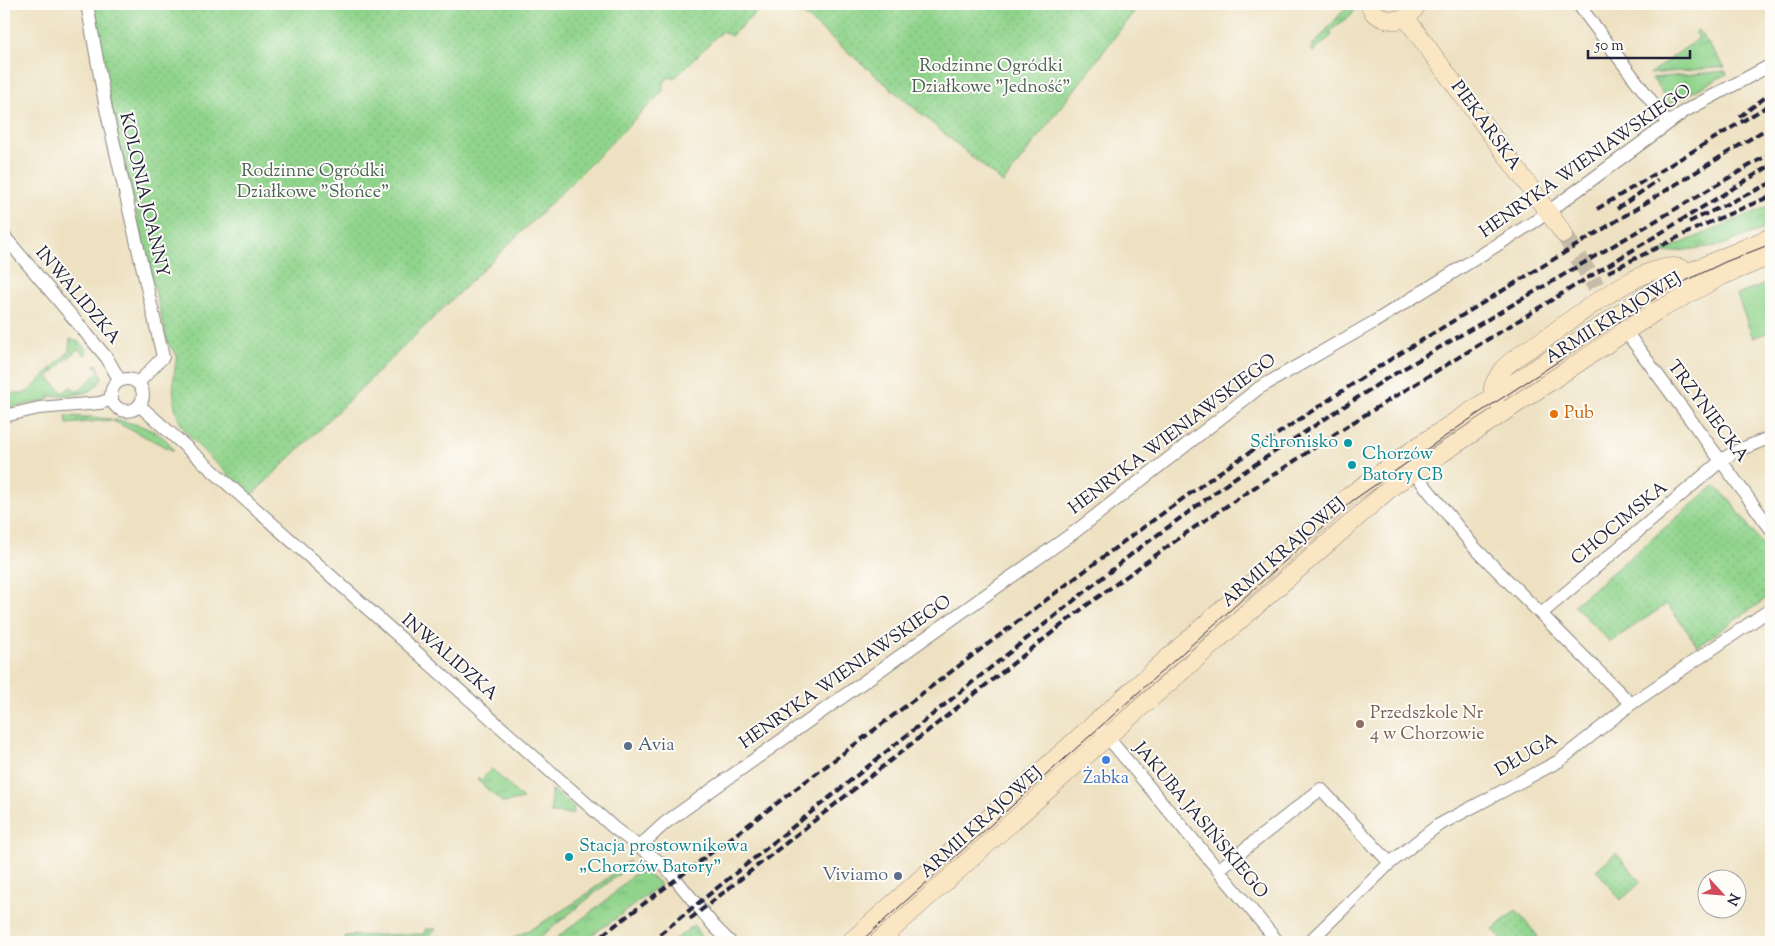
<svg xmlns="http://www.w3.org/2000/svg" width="1775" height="946" font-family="'Sorts Mill Goudy',serif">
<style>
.grass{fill:url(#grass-tufts);stroke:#597b64}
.park{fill:url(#park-dots);stroke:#597b64}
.pitch{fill:#90d48c;stroke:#597b64}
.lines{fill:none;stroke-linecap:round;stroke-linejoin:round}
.secondary-tunnel{stroke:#c5bba7;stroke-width:18;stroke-dasharray:18 9;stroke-linecap:butt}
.street-casing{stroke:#88827e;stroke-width:14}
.secondary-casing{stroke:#88827e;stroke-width:19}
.street{stroke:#fff;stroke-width:12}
.secondary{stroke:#fbe6c4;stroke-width:18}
.tram{stroke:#22223b;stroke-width:1}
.rail{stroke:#22223b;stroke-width:4;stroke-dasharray:8 4;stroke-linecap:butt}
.food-dot{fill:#e8710a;stroke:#fdfcf7;stroke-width:2}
.culture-dot{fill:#0f9aa8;stroke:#fdfcf7;stroke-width:2}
.education-dot{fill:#8d6e63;stroke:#fdfcf7;stroke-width:2}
.service-dot{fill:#5c6f8a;stroke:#fdfcf7;stroke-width:2}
.shop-dot{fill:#3f7fe0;stroke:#fdfcf7;stroke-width:2}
.labels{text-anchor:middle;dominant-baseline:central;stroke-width:4;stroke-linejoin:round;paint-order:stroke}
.park-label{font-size:18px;fill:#486057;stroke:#fdfcf7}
.street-label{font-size:18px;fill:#22223b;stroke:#fdfcf7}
.food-label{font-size:18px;fill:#c56008;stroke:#fdfcf7;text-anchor:start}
.culture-label{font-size:18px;fill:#0d838f;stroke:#fdfcf7;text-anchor:start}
.education-label{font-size:18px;fill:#785e54;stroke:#fdfcf7;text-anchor:start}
.service-label{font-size:18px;fill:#4e5e75;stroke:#fdfcf7;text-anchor:start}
.shop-label{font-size:18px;fill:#366cbe;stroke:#fdfcf7}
</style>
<defs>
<pattern id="grass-tufts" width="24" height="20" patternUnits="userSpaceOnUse" patternTransform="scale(1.25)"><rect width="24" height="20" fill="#90d48c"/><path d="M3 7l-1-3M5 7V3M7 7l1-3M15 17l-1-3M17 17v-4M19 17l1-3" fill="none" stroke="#7cb67a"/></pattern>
<pattern id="park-dots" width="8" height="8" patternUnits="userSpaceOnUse" patternTransform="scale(1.25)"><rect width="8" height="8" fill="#90d48c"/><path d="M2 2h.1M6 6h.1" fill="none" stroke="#7cb67a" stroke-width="1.8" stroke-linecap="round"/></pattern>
</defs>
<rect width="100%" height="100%" fill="#fdfcf7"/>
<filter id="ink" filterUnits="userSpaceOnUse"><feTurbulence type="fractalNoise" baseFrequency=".02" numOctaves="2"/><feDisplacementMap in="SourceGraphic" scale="10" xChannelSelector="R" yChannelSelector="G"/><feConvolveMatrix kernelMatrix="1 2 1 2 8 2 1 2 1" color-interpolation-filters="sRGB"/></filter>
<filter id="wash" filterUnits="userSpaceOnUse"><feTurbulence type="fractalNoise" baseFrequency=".0096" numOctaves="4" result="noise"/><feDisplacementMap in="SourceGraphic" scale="20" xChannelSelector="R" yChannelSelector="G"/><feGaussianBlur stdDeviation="1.12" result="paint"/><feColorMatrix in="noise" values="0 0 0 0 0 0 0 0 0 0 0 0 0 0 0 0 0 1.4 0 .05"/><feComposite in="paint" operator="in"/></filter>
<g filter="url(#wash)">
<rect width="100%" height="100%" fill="#eee1c2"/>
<path class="grass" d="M1349,4H1357L1352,14L1330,31L1332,35L1313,52L1310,49Z
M1698,30L1725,67L1649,74L1699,38L1695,32Z
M1726,71L1727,74L1670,104L1652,78Z
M1771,205V226L1722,245L1656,254Z
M70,339C79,340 82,345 87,351L85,355L78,349L48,377L63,393L71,386L77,392L100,371L94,365L97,364L102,377C95,398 67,394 49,397L48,400L4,409V394L28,392L69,351Z
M66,416C95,417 160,419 174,451L111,420L67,424Z
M492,769L523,799L503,803L478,781V777L481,780Z
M551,789L574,807L573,814L551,813Z
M629,861L619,874L534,942H505L537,926L579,900Z
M636,872L647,874L661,884L618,917L581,942H551L607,900Z
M694,925L701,937L694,942H672Z
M425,929H436L423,942H345V936L425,934Z"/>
<path class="park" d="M92,4H765L731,36L722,31L676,77H669L663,84V91L559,195L251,496C234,479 190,442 181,424C170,403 173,377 177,355L168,344L149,266L108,96Z
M791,4H1140L1003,183Z
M1714,486L1729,499L1771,557V595L1698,646L1667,604L1610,642L1574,605Z
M1616,853L1641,882L1621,900L1596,870Z
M1516,910L1538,936L1531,942H1504L1493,929Z"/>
<path class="pitch" d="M1771,282V331L1753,338L1737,295Z"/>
</g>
<g filter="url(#ink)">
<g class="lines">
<path class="secondary-tunnel" d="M1564,234L1596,286"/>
<defs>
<path id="street" d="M87,4L106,109L163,357L138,383
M1578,4L1668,123
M4,236L107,358L120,381
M1621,325L1771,529
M111 395a16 16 0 1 1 32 0a16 16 0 1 1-32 0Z
M139,405L614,828L665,866L714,926L730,942
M4,416L39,408L100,403L112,399
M1408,465L1474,547L1631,704
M1541,614L1722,460L1734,452L1771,437
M1095,722L1278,942
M640,846L665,823L1076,531L1259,388L1374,322L1537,220L1685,111L1771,65
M1218,870L1321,789L1390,863
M1309,942L1390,863L1437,826L1559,761L1631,704L1771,609"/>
<path id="secondary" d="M1369,4L1374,13C1389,24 1409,23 1417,4
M1406,18L1564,234
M1495,400C1488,390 1497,378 1503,369C1512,358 1536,345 1549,336C1568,322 1676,236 1692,279
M850,942L1349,496L1418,446L1651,293L1694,270L1771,237
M878,942L1091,751L1394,485L1655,312L1722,276L1771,256"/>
</defs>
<use href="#street" class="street-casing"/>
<use href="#secondary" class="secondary-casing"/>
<use href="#street" class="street"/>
<use href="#secondary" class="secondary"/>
<path class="tram" d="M860,942L1352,501L1476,415L1671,288L1725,262L1771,244"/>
<path class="rail" d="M1739,117L1771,93
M1597,209L1771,104
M1617,209L1658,180
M1689,222L1771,183
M1608,272L1699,227L1771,196
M690,919L1087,605L1189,531L1347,426L1771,165
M593,942L1119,545L1217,474L1383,364L1771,126
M650,942L1133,553L1236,477L1386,379L1771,153"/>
</g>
</g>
<circle class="food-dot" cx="1554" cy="414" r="5"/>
<g class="culture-dot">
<circle cx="1348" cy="443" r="5"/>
<circle cx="1352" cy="465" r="5"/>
<circle cx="569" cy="857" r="5"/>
</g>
<circle class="education-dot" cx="1360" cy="724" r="5"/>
<g class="service-dot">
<circle cx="628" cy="746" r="5"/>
<circle cx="898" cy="876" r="5"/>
</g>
<circle class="shop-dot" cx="1106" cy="760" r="5"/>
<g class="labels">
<g class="park-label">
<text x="991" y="67">Rodzinne Ogródki<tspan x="991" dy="21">Działkowe "Jedność"</tspan></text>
<text x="313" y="172">Rodzinne Ogródki<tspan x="313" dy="21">Działkowe "Słońce"</tspan></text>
</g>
<g class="street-label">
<text transform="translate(1485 126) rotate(54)">PIEKARSKA</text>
<text transform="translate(1586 162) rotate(-35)">HENRYKA WIENIAWSKIEGO</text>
<text transform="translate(143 195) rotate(77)">KOLONIA JOANNY</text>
<text transform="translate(77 296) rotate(50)">INWALIDZKA</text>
<text transform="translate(1614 319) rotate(-32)">ARMII KRAJOWEJ</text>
<text transform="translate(1707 412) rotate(53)">TRZYNIECKA</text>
<text transform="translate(1173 435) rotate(-37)">HENRYKA WIENIAWSKIEGO</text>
<text transform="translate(1620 524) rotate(-40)">CHOCIMSKA</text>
<text transform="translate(1284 553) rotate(-41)">ARMII KRAJOWEJ</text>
<text transform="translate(449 658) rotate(41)">INWALIDZKA</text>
<text transform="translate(846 673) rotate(-35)">HENRYKA WIENIAWSKIEGO</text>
<text transform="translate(1527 756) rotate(-30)">DŁUGA</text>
<text transform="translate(1200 821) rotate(50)">JAKUBA JASIŃSKIEGO</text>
<text transform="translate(982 823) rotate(-42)">ARMII KRAJOWEJ</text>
</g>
<g class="food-label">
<text x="1564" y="414">Pub</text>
</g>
<g class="culture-label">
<text x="1338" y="443" text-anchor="end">Schronisko</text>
<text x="1362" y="455">Chorzów<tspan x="1362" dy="21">Batory CB</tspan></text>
<text x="579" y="847">Stacja prostownikowa<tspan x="579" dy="21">„Chorzów Batory”</tspan></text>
</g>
<g class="education-label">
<text x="1370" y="714">Przedszkole Nr<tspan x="1370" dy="21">4 w Chorzowie</tspan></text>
</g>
<g class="service-label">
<text x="638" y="746">Avia</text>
<text x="888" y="876" text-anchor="end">Viviamo</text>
</g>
<g class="shop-label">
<text x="1106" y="779">Żabka</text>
</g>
</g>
<rect width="1775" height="946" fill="none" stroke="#fdfcf7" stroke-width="20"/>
<g transform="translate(1722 894) rotate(116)"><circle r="24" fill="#fdfcf7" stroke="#a5a5ac"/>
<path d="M0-4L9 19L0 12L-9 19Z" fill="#d1495b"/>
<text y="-8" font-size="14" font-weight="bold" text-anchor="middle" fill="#22223b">N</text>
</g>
<path d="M1588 50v8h102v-8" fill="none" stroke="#22223b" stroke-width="2.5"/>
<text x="1595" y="50" font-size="15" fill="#22223b" stroke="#fdfcf7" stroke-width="4" paint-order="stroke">50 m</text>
</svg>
